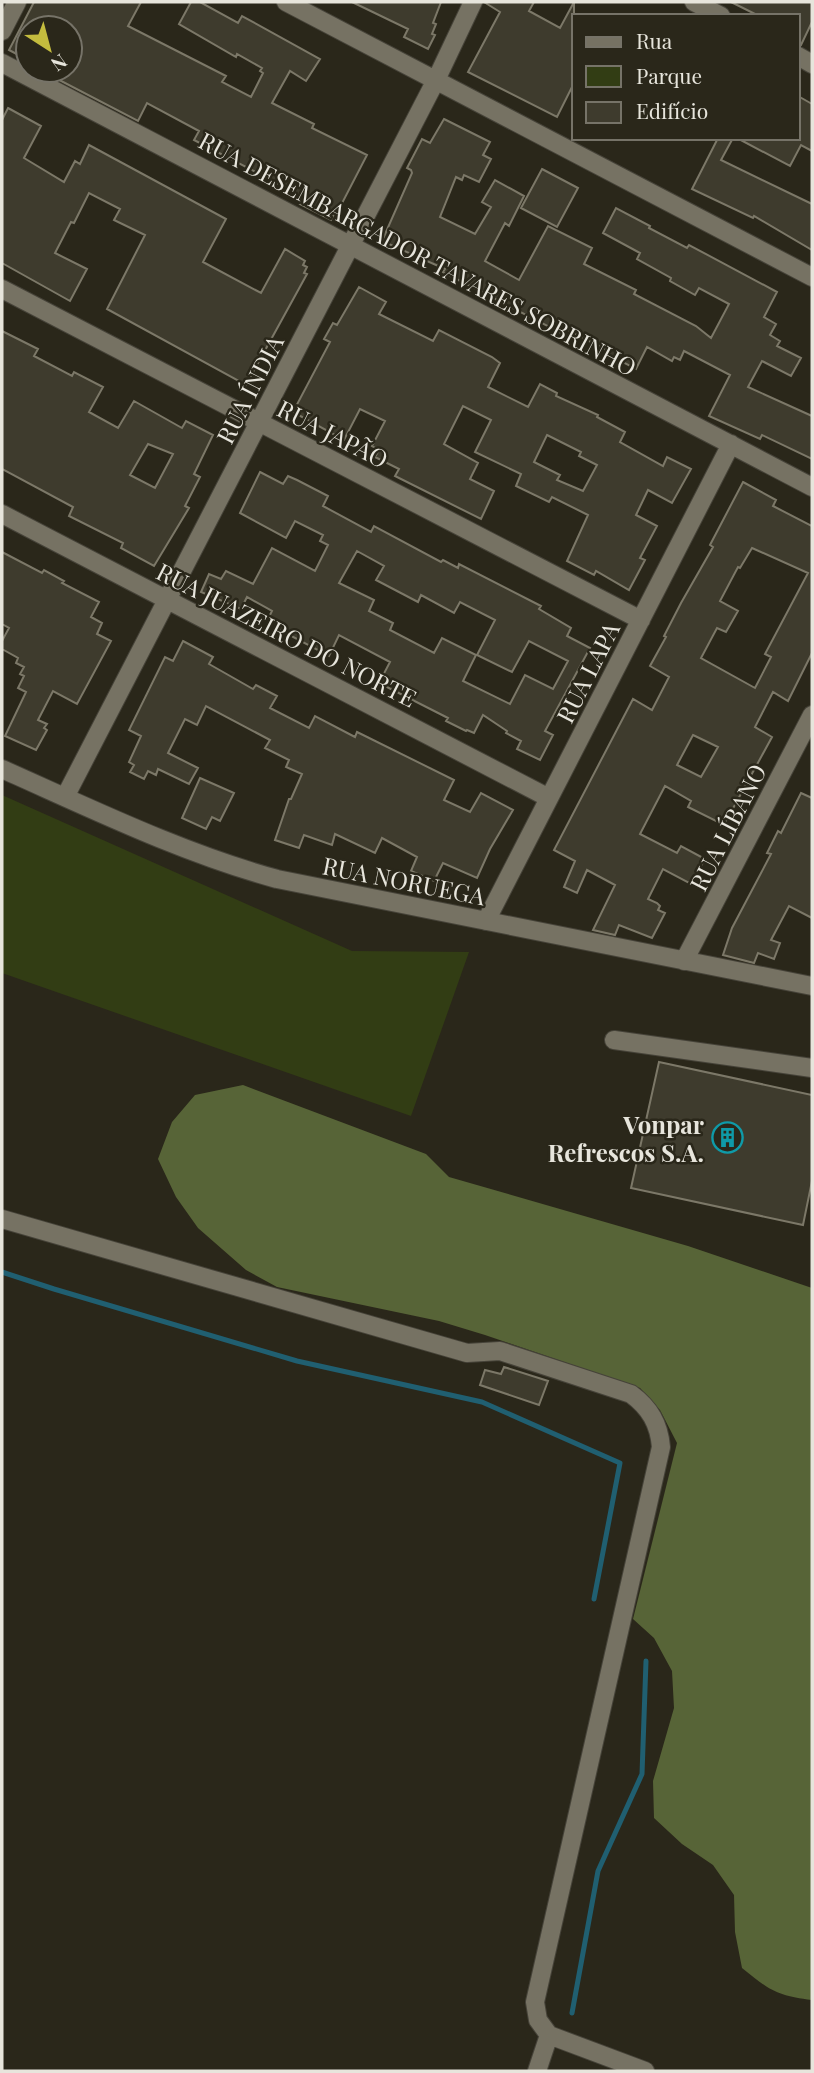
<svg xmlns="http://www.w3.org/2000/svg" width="814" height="2073" font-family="'Playfair Display',serif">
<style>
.green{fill:#323d14}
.forest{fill:#576437}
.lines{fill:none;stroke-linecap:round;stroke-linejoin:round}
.stream{stroke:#205f71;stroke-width:5}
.building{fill:#3e3b2d;stroke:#7c7868;stroke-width:2;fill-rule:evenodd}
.minor-casing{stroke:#464339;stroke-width:20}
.minor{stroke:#767263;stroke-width:18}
.labels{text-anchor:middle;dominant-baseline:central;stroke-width:5;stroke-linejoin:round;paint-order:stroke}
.street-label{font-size:24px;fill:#e7e5dc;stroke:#2a271a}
.poi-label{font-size:24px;font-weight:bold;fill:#e7e5dc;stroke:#2a271a;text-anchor:end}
</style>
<rect width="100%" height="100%" fill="#2a271a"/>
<path class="green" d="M2,795L352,951L469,952L411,1116L2,973Z"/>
<path class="forest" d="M243,1085L426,1154L449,1177L688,1246L812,1288V2000C777,1996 769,1990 742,1968L735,1932L734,1895L713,1865L682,1844L654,1818L653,1781L674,1708L672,1671L654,1638L633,1619L677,1443L660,1410L640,1388L485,1335L439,1321L277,1287L246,1270L198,1228L176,1197L158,1159L172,1122L195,1095Z"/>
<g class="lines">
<path class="stream" d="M2,1272L54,1289L297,1361L482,1402L620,1463L594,1599
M572,2013L598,1871L642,1774L646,1661"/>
</g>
<path class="building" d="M34,2H141L128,26L226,76L222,82L251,97L263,73L260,71L262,68L237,54L236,57L179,24L191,2H200L238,23L242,16L320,59L306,81L290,71L272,103L314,124L312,128L367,155L338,211L336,210L331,220L300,204L304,197L194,140L199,131L147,103L138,121L40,70H70V28H28V60L9,50Z
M352,2H441L433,23L436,24L432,34L435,35L428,49L404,37L408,29Z
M484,2H534L529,11L560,28L574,2V83L557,117L468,72L500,12Z
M731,2H812V22L801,45H798V16H759Z
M798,96L812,104V151L801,145L790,166L737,138H798Z
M8,108L41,126L24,158L64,182L75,161L80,164L89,145L226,219L203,262L261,293L285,249L305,261L303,265L307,267L304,273L307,274L246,385L107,309L145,235L114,220L120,209L89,193L74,223L71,222L55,253L87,269L70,301L2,263V120Z
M444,119L490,142L483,155L491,159L479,182L464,175L462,180L456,177L440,217L475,234L491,207L482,202L495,180L524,196L509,226L505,223L485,261L519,280L548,226L592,248L584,264L636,290L634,294L696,326L711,338L729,304L699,288L695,295L670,281L671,278L637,259L640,253L603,233L616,208L650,226L649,228L687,248L689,245L777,292L764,317L776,324L770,335L780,341L777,346L801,358L791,376L762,361L748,387L812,416V459L762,435L760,439L709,416L730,375L684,351L680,360L674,357L672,361L647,347L636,369L609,355L610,352L566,329L563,334L443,272L445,269L382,241L412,173L411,170L407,168L422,139L430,143Z
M718,138H733L721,160L812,204V250L754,216L753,218L692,189Z
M542,169L578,188L557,227L521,208Z
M359,287L386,302L379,314L433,341L439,330L492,357L500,363L488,387L528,407L540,384L557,393L556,396L598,415L597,417L625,432L620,442L663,466L667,457L691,469L672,503L648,490L636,515L657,526L640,558L645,560L629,590L596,571L594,575L567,561L588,515L552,497L549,502L516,486L521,474L475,452L491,420L463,406L444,444L478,463L470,479L494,491L481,519L395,476L399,469L375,457L379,450L372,446L385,421L360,409L344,440L293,412L330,342L324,339L333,323L337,325ZM547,435L581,452L579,456L597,465L583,491L557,480L560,475L534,462Z
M2,331L38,349L34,356L72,376L74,372L103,387L89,412L118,428L134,401L182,428L186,421L213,435L194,474L200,477L185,506L189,508L154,566L121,548L123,543L69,516L73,507L2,469ZM148,444L173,454L155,488L130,475Z
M260,472L283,484L288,476L297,480L328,496L323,506L371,532L374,526L441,562L443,560L458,568L459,564L541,606L539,609L571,628L567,636L590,648L545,731L553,735L540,760L517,749L521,741L506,733L507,731L483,715L474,733L467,730L466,731L446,721L448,718L379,683L390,662L339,635L329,656L278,629L280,624L269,617L272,611L247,597L241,609L201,592L209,574L221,579L226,571L253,584L272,548L315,571L328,545L320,541L323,535L295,521L286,538L240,513ZM357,551L384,566L376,580L418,602L421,595L454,613L460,602L495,620L477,655L512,672L529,641L568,661L553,689L525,675L510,704L463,681L476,655L442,638L434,653L390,630L393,623L369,611L374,600L339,583Z
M743,482L776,500L773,506L812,526V653L788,701L773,692L755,727L772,737L724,825L688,807L691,801L665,786L640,834L677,853L681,846L705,859L691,884L663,869L648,899L657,903L660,906L658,910L665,913L652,938L619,925L615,935L593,930L615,885L587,870L577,893L564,887L575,861L554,850L633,699L652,710L669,677L650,666L666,637L664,636L681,603L713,547L710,545ZM752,548L808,573L765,654L771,657L755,688L701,658L717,628L726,632L738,611L720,601L738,567L740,568ZM693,735L718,747L701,777L677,765Z
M2,552L42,573L44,570L64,581L62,583L99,602L91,617L102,623L97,634L111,641L77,704L53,691L38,720L47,724L44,728L47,730L36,750L5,736L26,692L18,688L24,676L20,674L24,667L16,663L18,658L2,649V641L9,628L2,624Z
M183,641L213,657L209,664L253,689L256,685L277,696L270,708L309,728L315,716L355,737L357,732L454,780L444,800L470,812L481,793L513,810L490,849L477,878L443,863L434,881L411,871L417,857L382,838L375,853L335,834L332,845L304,835L299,848L275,840L289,799H291L302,774L286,767L289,760L265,748L270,740L206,706L197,725L185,719L168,753L198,768L189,784L158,769L156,775L148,771L144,779L130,772L134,765L129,762L141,736L129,730L165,657L173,661Z
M200,778L234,793L220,821L212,817L206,829L182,818Z
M801,793L812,798V918L789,906L771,940L780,943L774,959L758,953L754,963L723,955L732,928L771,854L767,853L778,831L781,833Z
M659,1062L812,1095V1181L803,1225L631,1188Z
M504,1367L548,1381L539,1405L480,1385L485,1370L501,1374Z"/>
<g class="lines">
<defs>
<path id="minor" d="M286,2L812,277
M694,2L721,16
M2,31L17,2
M798,56L812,64
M2,63L812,487
M2,289L641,620
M2,514L549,798
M2,769C92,809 182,853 277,879L812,986
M65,797L436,80L473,2
M486,921L731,444
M684,961L812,715
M614,1040L812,1068
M2,1219L467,1353L500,1351L631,1394C650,1408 659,1424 661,1447L535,2002L538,2020L549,2035L645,2071
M537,2071L549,2035"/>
</defs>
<use href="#minor" class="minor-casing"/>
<use href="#minor" class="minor"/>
</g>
<defs>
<symbol id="building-ring" viewBox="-11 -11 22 22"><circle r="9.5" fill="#2a271a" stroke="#0f9aa8" stroke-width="1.5"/><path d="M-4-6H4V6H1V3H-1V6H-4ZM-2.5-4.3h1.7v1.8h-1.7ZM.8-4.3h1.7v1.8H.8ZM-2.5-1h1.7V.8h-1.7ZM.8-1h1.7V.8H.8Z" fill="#0f9aa8"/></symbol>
</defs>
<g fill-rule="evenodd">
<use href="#building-ring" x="710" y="1120" width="35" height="35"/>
</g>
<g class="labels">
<g class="street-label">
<text transform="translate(418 253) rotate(28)">RUA DESEMBARGADOR TAVARES SOBRINHO</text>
<text transform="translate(249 389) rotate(-63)">RUA ÍNDIA</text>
<text transform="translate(333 433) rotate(27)">RUA JAPÃO</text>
<text transform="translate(287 634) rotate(27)">RUA JUAZEIRO DO NORTE</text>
<text transform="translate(587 672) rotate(-63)">RUA LAPA</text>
<text transform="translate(727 827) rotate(-63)">RUA LÍBANO</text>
<text transform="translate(404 880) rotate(11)">RUA NORUEGA</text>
</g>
<g class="poi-label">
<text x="704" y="1124">Vonpar<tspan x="704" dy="28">Refrescos S.A.</tspan></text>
</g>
</g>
<rect width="814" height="2073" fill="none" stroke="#e7e5dc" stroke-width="7"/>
<rect x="572" y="14" width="228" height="126" fill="#2a271a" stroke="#767368" stroke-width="2"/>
<rect x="586" y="37" width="35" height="10" fill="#767263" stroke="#767368" stroke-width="2"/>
<text x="636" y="49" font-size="21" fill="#e7e5dc">Rua</text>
<rect x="586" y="66" width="35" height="21" fill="#323d14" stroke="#767368" stroke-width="2"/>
<text x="636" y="84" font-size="21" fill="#e7e5dc">Parque</text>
<rect x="586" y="102" width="35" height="21" fill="#3e3b2d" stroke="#767368" stroke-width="2"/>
<text x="636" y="119" font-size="21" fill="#e7e5dc">Edifício</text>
<g transform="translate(49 49) rotate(144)"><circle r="33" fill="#2a271a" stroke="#767368" stroke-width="2"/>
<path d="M0-5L12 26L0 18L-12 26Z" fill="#c4bc3e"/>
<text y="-10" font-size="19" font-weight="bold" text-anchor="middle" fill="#e7e5dc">N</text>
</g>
</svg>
